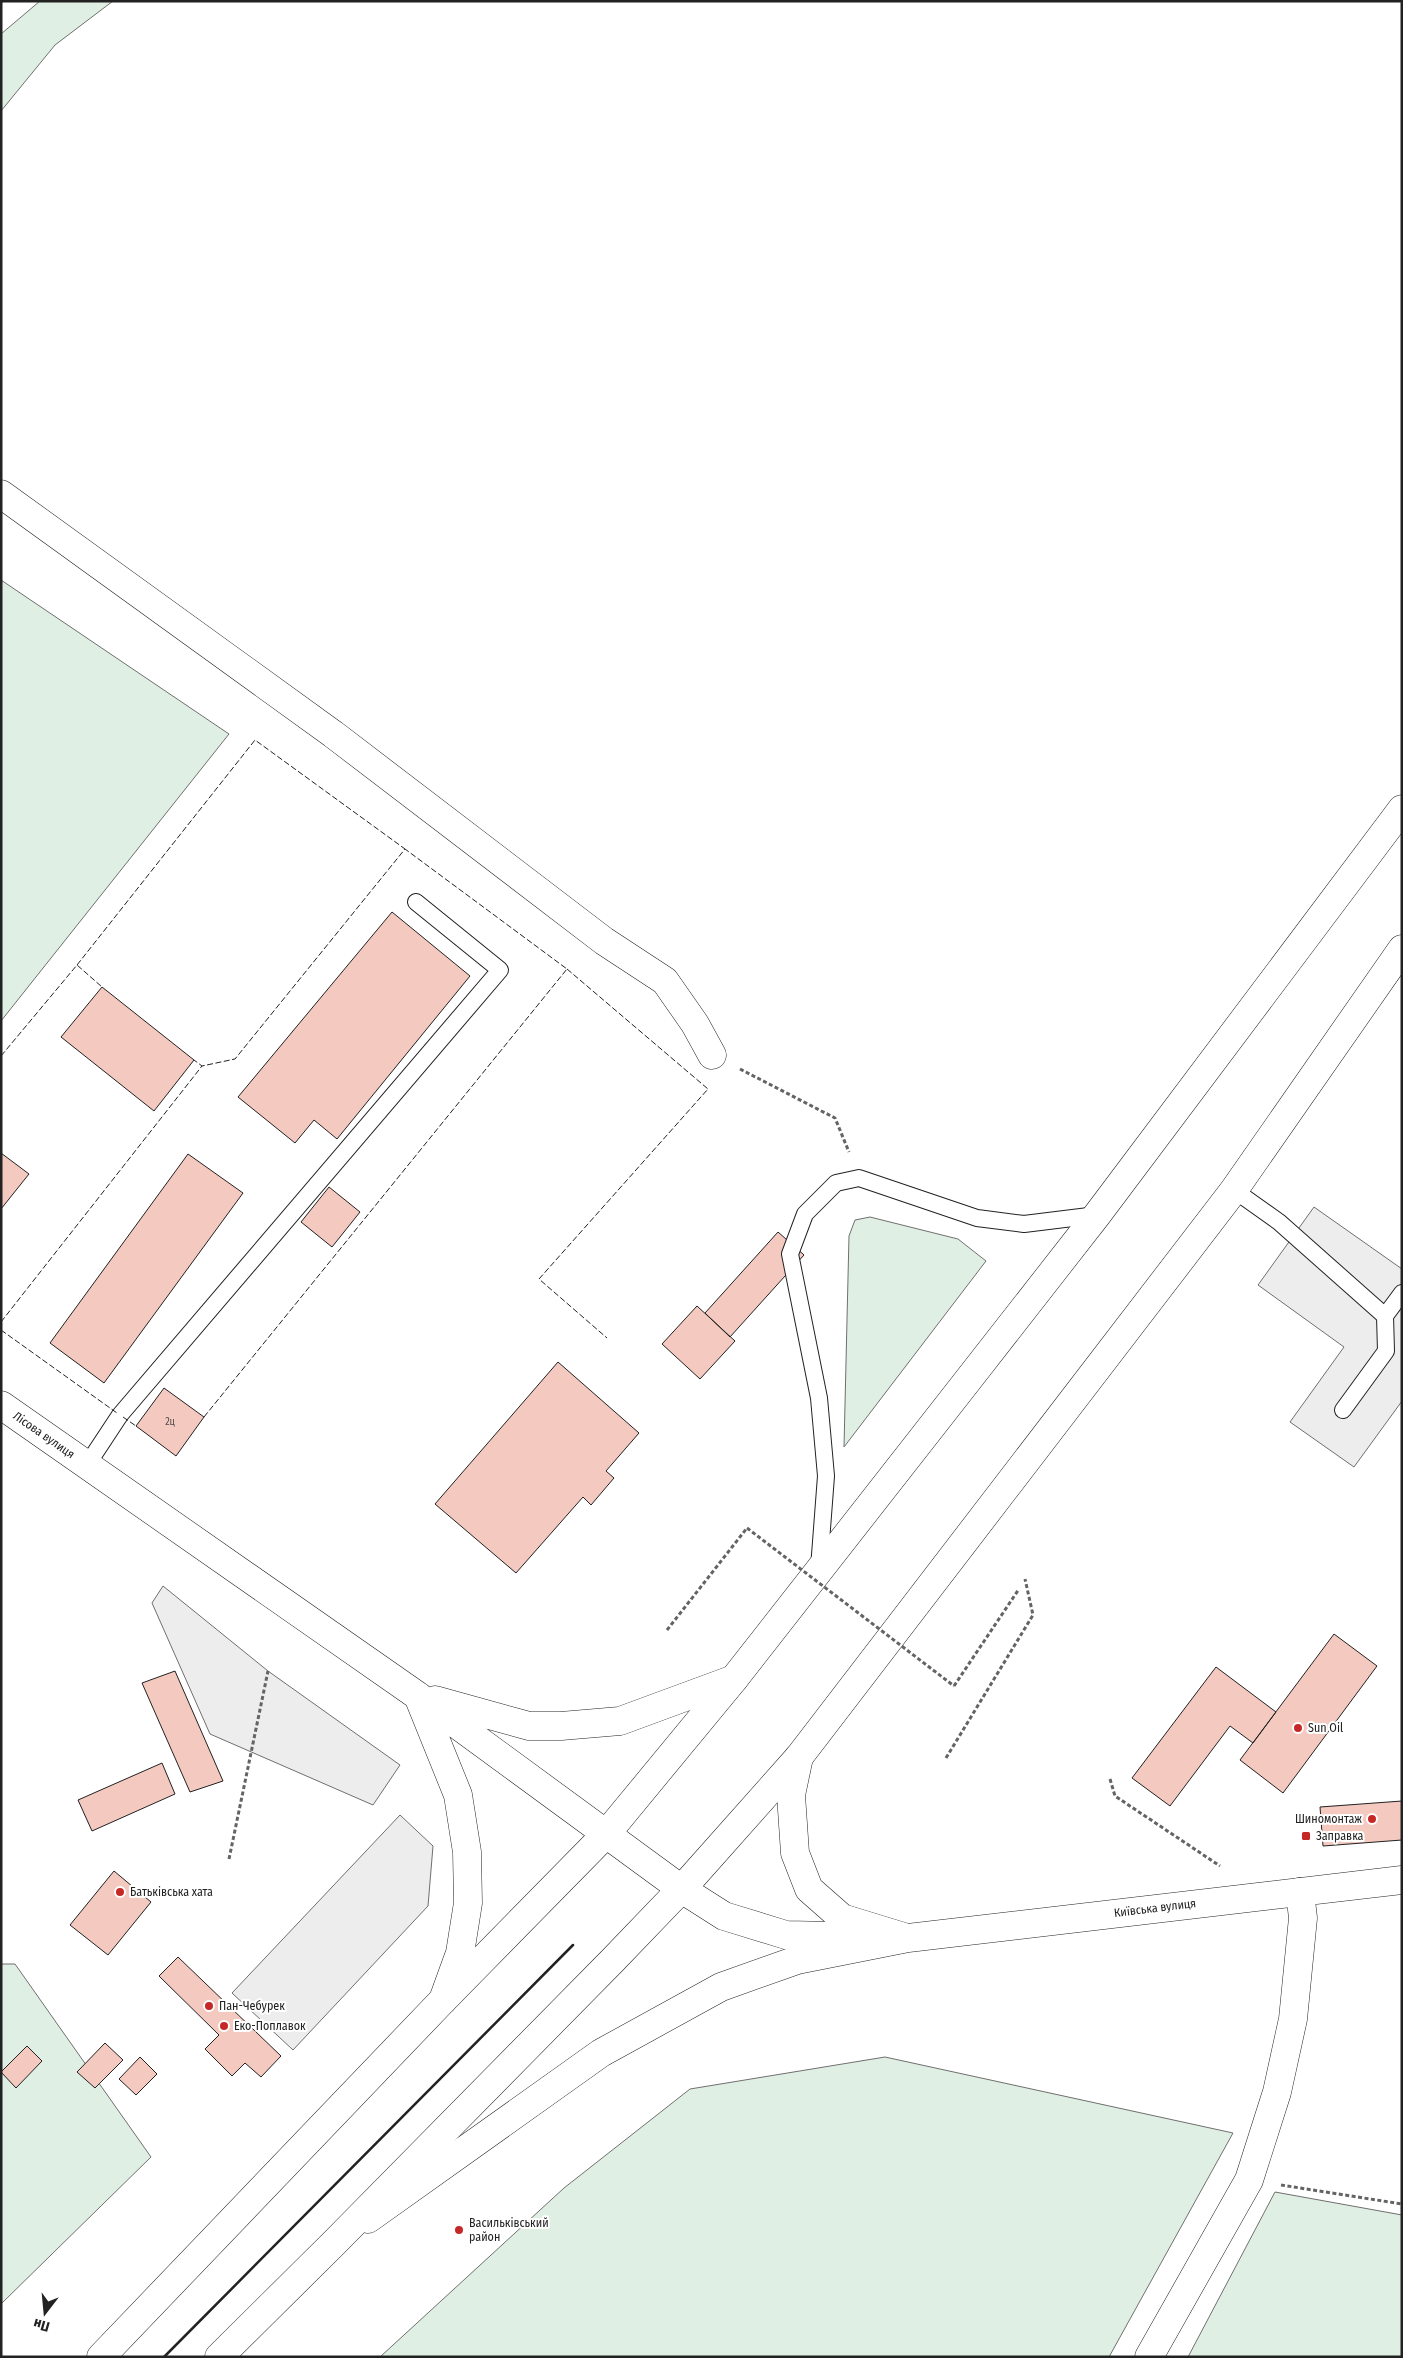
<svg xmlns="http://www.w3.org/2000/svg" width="1403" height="2358" font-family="'Fira Sans Condensed',sans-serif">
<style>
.green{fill:#e0efe3;stroke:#6f6f6f}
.parking{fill:#ededed;stroke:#6f6f6f}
.building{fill:#f3c9c0;stroke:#222}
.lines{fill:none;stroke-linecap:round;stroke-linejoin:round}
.lane-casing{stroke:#222;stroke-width:18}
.street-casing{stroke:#222;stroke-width:29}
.secondary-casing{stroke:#222;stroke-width:29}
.highway-casing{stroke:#222;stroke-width:29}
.path{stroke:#646464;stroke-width:3;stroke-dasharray:4 2.5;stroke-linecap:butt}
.lane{stroke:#fff;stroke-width:16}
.street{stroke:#fff;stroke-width:28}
.secondary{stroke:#fff;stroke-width:28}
.highway{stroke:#fff;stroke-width:28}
.path-bridge{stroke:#646464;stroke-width:3;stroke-dasharray:4 2.5;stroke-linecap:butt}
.fence{stroke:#222;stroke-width:1;stroke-dasharray:6 2.5;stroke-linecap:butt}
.wall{stroke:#222;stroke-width:2.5}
.poi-dot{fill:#c62828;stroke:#fff;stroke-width:2}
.labels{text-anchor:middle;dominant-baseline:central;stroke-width:4;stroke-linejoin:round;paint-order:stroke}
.number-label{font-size:10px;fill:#564c4a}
.street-label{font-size:12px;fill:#222;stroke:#fff}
.poi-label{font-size:12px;fill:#222;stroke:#fff;text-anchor:start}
</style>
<rect width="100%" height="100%" fill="#fff"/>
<path class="green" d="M40,1H113L55,45L1,111V34Z
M1,580L229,734L1,1021Z
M870,1217L958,1239L986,1261L844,1447L849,1236L855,1220Z
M1,1964H15L151,2157L1,2304Z
M885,2057L1233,2133L1109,2357H380L564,2188L690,2089Z
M1275,2192L1402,2215V2357H1188Z"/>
<path class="parking" d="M1314,1207L1402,1269V1401L1354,1467L1290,1422L1344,1347L1258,1285Z
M163,1586L268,1671L400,1765L373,1805L210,1734L152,1603Z
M400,1815L433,1846L428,1906L293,2050L232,1993Z"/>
<path class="building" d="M392,912L470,976L337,1139L314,1120L295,1143L238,1097Z
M102,987L194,1060L154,1111L61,1037Z
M1,1153L29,1174L1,1209Z
M188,1154L243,1193L104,1383L50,1343Z
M329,1187L360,1212L332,1247L301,1222Z
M778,1232L804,1255L730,1337L705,1313Z
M697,1306L735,1341L700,1379L662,1344Z
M558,1362L639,1433L606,1471L614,1478L591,1505L583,1497L516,1573L435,1504Z
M164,1388L204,1417L176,1456L136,1426Z
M1334,1634L1377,1666L1283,1793L1240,1760Z
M1216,1667L1276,1712L1253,1743L1230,1726L1170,1806L1132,1778Z
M175,1671L223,1781L190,1792L142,1683Z
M162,1763L175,1794L92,1831L78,1800Z
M1402,1801V1840L1323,1846L1320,1807Z
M114,1871L151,1902L108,1955L70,1925Z
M178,1957L281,2056L261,2077L245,2063L232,2076L205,2049L219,2035L159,1976Z
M105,2043L123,2060L95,2088L77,2072Z
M27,2046L42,2061L16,2088L1,2072Z
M140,2057L157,2074L136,2095L119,2079Z"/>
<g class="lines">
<defs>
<path id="lane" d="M1234,1190L1279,1222L1385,1316L1386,1351L1343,1410
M1385,1316L1402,1293
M87,1465L120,1415L500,970L416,902
M819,1568L826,1476L819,1398L790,1254L805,1214L836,1183L859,1178L977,1218L1024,1224L1097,1215"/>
<path id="street" d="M1,494L333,734L604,941L665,981L695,1024L712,1055
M680,1888L724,1916L786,1935L881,1937
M1149,2357L1249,2180L1277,2092L1293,2019L1303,1918L1300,1892"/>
<path id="secondary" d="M1,1405L418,1696L680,1888
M418,1696L458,1795L467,1852L468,1903L460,1953L443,2000
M435,1700L529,1726H561L620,1721L734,1679
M799,1757L791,1795L795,1853L809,1889L842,1918L904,1937
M368,2219L601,2053L721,1987L797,1960L908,1938L1402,1880"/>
<path id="highway" d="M101,2357L443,2000L607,1833L734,1679L979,1366L1097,1215L1402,809
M219,2357L335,2242L613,1960L687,1883L799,1757L1234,1190L1402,949"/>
</defs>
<use href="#lane" class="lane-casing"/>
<use href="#street" class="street-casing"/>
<use href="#secondary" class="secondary-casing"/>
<use href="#highway" class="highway-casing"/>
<path class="path" d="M1,2L2,1
M740,1069L835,1118L849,1152
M667,1630L747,1528
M954,1686L1019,1589
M946,1758L1033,1615L1025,1579
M1110,1779L1115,1796L1220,1866
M229,1859L268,1671
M1281,2185L1402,2204"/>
<use href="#lane" class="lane"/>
<use href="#street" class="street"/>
<use href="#secondary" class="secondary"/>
<use href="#highway" class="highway"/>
<path class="path-bridge" d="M747,1528L954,1686"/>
<path class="fence" d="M77,965L255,740L405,849L235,1059L202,1066
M567,969L708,1089L539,1279L607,1338
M1,1056L77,965L102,987
M1,1322L202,1066L194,1060
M1,1330L117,1413
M123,1417L136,1426
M204,1417L567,969L405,849"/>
<path class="wall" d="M164,2357L573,1945"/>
</g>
<g class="poi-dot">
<circle cx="1298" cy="1728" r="5"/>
<circle cx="1372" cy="1819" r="5"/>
<rect x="1301" y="1831" width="10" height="10" rx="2.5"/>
<circle cx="120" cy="1892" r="5"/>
<circle cx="209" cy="2006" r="5"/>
<circle cx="224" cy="2026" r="5"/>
<circle cx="459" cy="2230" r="5"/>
</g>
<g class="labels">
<g class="number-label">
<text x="170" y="1422">2ц</text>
</g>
<g class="street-label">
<text transform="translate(44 1435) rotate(35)">Лісова вулиця</text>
<text transform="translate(1155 1908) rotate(-7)">Київська вулиця</text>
</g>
<g class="poi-label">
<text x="1308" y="1728">Sun Oil</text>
<text x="1362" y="1819" text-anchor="end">Шиномонтаж</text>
<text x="1316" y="1836">Заправка</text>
<text x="130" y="1892">Батьківська хата</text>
<text x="219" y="2006">Пан-Чебурек</text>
<text x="234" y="2026">Еко-Поплавок</text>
<text x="469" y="2223">Васильківський<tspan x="469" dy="14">район</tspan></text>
</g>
</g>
<rect width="1403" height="2358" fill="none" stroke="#222222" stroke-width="5"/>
<g transform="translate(45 2313) rotate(196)" stroke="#ffffff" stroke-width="4" paint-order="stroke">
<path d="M0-4L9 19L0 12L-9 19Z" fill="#222222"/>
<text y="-8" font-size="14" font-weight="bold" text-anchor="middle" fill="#222222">Пн</text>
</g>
</svg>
